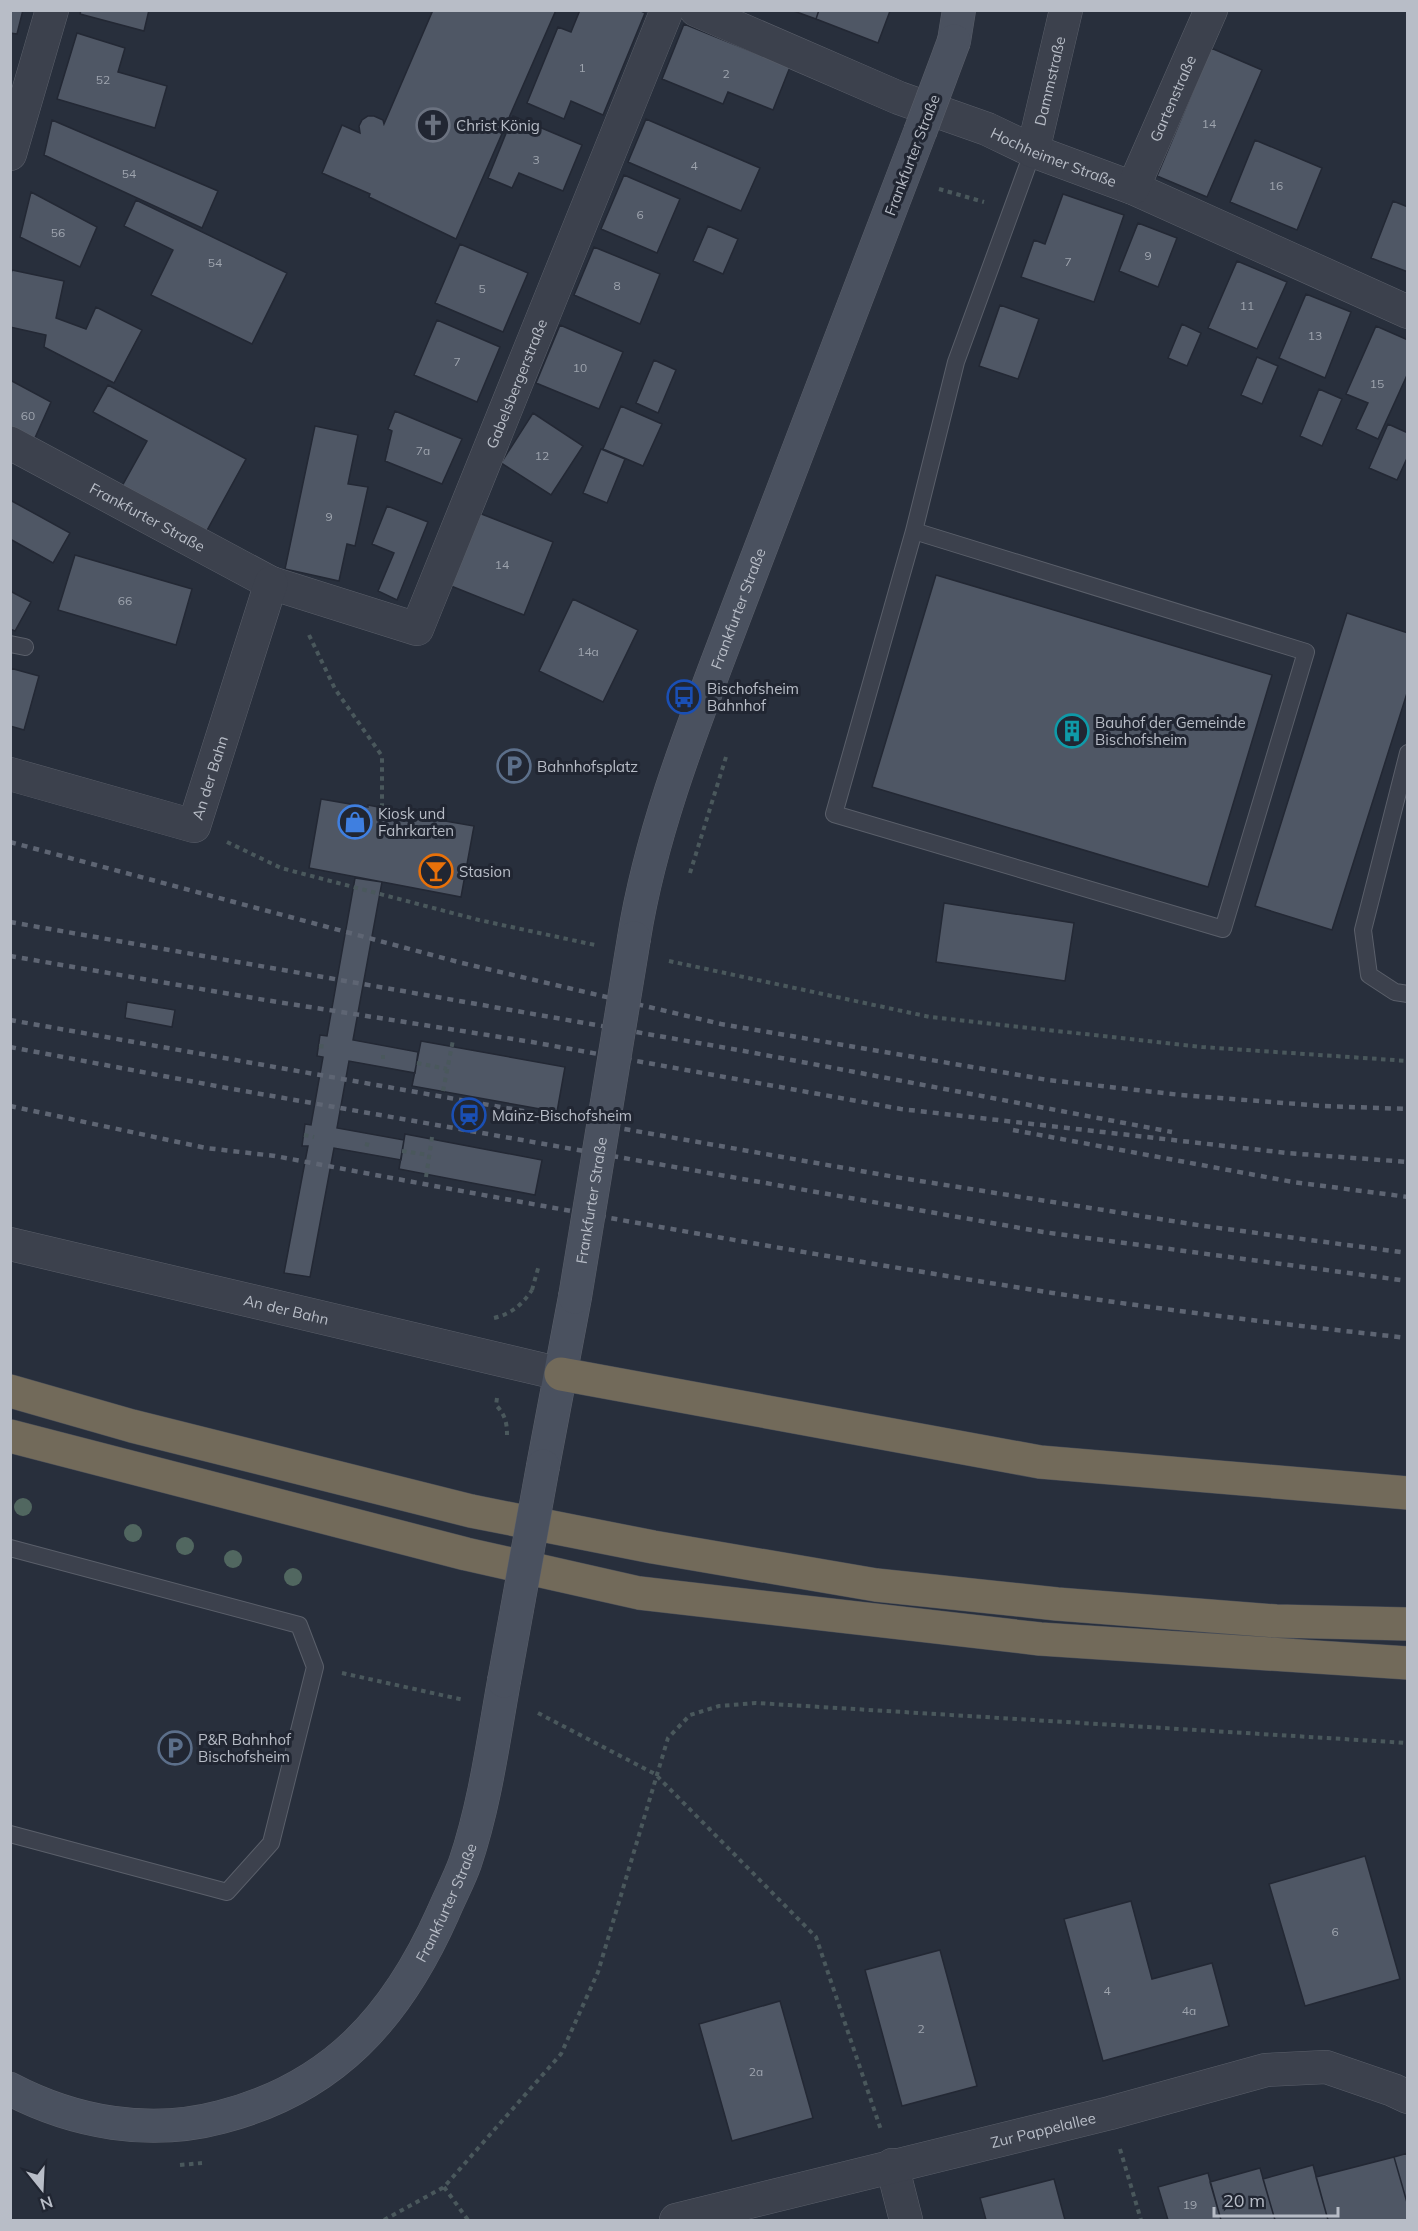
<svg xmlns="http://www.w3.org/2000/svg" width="1418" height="2231" font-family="Mulish,sans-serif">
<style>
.building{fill:#4f5765;stroke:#232834;stroke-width:1.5}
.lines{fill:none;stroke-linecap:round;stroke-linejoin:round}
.lane-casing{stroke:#5a5f6a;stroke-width:18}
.street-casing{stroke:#5a5f6a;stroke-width:34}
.secondary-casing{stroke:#5a5f6a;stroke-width:34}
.highway-casing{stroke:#474c57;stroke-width:34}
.path{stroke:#4a585c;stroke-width:4;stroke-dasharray:4.5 4.5;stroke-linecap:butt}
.lane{stroke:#3c414d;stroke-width:16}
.street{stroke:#3c414d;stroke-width:33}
.secondary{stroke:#4a515f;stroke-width:33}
.highway{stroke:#726a5a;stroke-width:33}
.rail{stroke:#5e6573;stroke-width:4.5;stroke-dasharray:6 6;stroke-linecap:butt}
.secondary-bridge-casing{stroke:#5a5f6a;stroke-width:34;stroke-linecap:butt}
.path-bridge{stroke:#4a585c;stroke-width:4;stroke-dasharray:4.5 4.5;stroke-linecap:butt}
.secondary-bridge{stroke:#4a515f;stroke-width:33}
.tree{fill:#516760}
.labels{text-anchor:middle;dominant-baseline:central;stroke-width:6;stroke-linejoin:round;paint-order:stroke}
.number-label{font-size:12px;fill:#9ea4ae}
.street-label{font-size:15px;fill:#b8bdc7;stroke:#212632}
.poi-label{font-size:15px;fill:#b8bdc7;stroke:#212632;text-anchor:start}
</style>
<rect width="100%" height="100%" fill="#282f3c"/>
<path class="building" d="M10,10H23L17,34L10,33Z
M81,10H149L144,31L80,14Z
M433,10H556L456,239L369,197L370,194L322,173L342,125L360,133L359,126L362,120L368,116H374L383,120L384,124Z
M580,10H639L645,13L603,115L571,101L564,119L527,103L558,27L571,32Z
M791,10H819L816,19Z
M819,10H889L890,11L878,43L816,19Z
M684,24L790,67L773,110L728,92L723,104L662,79Z
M77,33L125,48L118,72L167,86L155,128L57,99Z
M1211,48L1262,70L1207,197L1157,176Z
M513,116L582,145L563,191L519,173L512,188L488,178Z
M646,119L760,168L741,211L628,162Z
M52,120L218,191L202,228L44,155Z
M1255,140L1322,168L1297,230L1230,202Z
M624,175L680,199L657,253L601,229Z
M31,192L97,227L80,267L20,237Z
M1063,194L1124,215L1094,302L1021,277L1034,240L1045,244Z
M136,200L287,273L252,344L151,295L173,250L124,226Z
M1393,201L1408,207V272L1371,258Z
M1138,223L1177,238L1158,287L1119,271Z
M708,226L738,239L723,274L693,261Z
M460,244L528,273L503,332L435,303Z
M594,247L660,274L640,324L574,295Z
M1237,261L1287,282L1257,349L1208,328Z
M12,270L64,281L56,318L86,329L96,307L142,330L114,383L44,347L46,335L10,327V277Z
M1306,294L1351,312L1325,378L1279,358Z
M1000,305L1039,319L1018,379L979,366Z
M437,320L500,347L477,402L414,375Z
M1182,324L1201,333L1187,366L1168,358Z
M560,325L623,352L599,409L536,383Z
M1376,326L1408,340V373L1378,439L1356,429L1368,403L1346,394Z
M1257,357L1278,366L1262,404L1241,395Z
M654,360L676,370L658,413L636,403Z
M10,380L51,402L34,440L10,429Z
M108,385L246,459L205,534L121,488L147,441L93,412Z
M1319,389L1342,399L1322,446L1300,436Z
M621,406L662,424L643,466L603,449Z
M395,411L462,439L442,484L385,461L392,431L388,429Z
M533,413L583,446L551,495L501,463Z
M1388,424L1408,433V456L1397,480L1369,468Z
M315,426L358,435L348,484L368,487L355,546L347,544L339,581L285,569Z
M601,449L625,459L607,503L583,493Z
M10,500L70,533L53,563L10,539Z
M387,506L428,522L397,600L378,591L394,553L372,544Z
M479,513L553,542L524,615L451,586Z
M75,555L192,589L176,645L58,610Z
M936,575L1272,675L1208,887L872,787Z
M10,591L31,602L15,631L10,629Z
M573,599L638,630L603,702L539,671Z
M1347,613L1408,633V690L1332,930L1255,906Z
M10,668L39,676L24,730L10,726Z
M321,799L368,807V805L394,810V812L474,826L461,897L309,868Z
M355,878L382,882L353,1040L418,1052L415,1073L349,1061L337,1128L404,1140L401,1160L334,1148L310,1277L284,1273L308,1146H302L305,1124L311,1125L323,1057L317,1056L320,1035L327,1036Z
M944,903L1074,923L1065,981L936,962Z
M127,1002L175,1010L172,1027L125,1018Z
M421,1041L565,1067L557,1112L412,1086Z
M405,1134L542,1160L535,1195L399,1169Z
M1365,1856L1400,1979L1305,2006L1269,1884Z
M1131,1901L1152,1979L1212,1963L1229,2026L1103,2061L1064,1919Z
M940,1950L977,2086L902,2106L865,1970Z
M780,2001L813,2118L732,2141L699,2024Z
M1408,2153V2206L1394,2157Z
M1394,2157L1408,2206V2220H1328L1316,2177Z
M1313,2165L1328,2220H1275L1263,2179Z
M1260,2168L1275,2220H1221L1210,2182Z
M1208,2173L1221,2220H1168L1158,2187Z
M1054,2179L1065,2220H986L980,2198Z"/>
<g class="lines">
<defs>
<path id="lane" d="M914,531L1306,652L1223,929L834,814L914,531L956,362L1033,151
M10,644L25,647
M1408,753L1363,930L1369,975L1395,992L1408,994
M10,1548L299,1625L315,1667L271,1843L227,1892L10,1834"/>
<g id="street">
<path id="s1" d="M696,10L899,98L987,129L1033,151L1133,188L1408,312"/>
<path id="s2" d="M1033,151L1066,10"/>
<path d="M10,154L52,10"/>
<path id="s3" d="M1133,188L1211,10"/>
<path id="s4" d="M10,443L271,583L417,629L667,10"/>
<path id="s5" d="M10,774L194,826L271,583"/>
<path id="s6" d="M10,1244L561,1374"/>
<path d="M892,2165L906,2220"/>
<path id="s7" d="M676,2220L1110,2113L1266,2070L1326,2067L1393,2090L1408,2097"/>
</g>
<g id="secondary">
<path d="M954,41L959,10"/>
<path id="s8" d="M634,938C652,826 697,716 737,610C797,450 860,292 920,132"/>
<path d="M543,1466L575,1297"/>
<path id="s9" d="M10,2089C75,2123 150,2136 221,2117C334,2088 397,2016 443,1913C450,1896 459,1880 465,1863C485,1804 493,1742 504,1681"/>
</g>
<path id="highway" d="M561,1374L1040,1462L1408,1493
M10,1391L132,1426L471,1511L653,1547L876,1585L1057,1604L1276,1621L1408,1624
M10,1436L466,1554L639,1593L1040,1639L1408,1663"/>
</defs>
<use href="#lane" class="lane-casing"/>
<use href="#street" class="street-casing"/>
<use href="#secondary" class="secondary-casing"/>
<use href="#highway" class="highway-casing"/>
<path class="path" d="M939,189L984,202
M309,635L335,689L382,756V808
M227,842L281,868L479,920L595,945
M690,873L726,757
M669,961L930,1017L1202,1047L1408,1061
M319,1046L327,1047
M381,1057H385
M417,1063L447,1069
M443,1091L453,1040
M304,1135L314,1137
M365,1144L369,1145
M402,1151L429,1155
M426,1177L432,1137
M494,1318C511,1314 522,1305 532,1290
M497,1398L496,1405C505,1415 507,1422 507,1435
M342,1673L464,1700
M538,1713L655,1774L816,1937L881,2130
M1120,2149L1141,2220
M180,2165L202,2163
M444,2187L468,2220
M384,2220L444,2187L561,2054L598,1972L668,1738L690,1715L719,1706L756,1703L1408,1743"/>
<use href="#lane" class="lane"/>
<use href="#street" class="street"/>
<use href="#secondary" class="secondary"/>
<use href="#highway" class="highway"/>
<path class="rail" d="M10,842L462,963L721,1024L1048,1080L1181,1095L1323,1106L1408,1109
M10,922L744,1051L1172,1132
M10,956L265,1000L532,1042L901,1109L1287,1153L1408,1162
M10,1020L895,1177L1204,1226L1408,1253
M10,1047L227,1088L1043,1232L1408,1281
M10,1106L206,1148L275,1156C533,1205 793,1252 1053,1293C1171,1311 1289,1325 1408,1338
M1013,1130L1293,1182L1408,1197"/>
<defs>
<g id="secondary-bridge">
<path d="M920,132L954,41"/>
<path id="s10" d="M575,1297L634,938"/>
<path d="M504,1681L543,1466"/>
</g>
</defs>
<use href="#secondary-bridge" class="secondary-bridge-casing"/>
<path class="path-bridge" d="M532,1290L539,1265"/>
<use href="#secondary-bridge" class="secondary-bridge"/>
</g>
<g class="tree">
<circle cx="23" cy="1507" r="9"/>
<circle cx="133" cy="1533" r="9"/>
<circle cx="185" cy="1546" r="9"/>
<circle cx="233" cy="1559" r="9"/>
<circle cx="293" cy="1577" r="9"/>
</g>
<defs>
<symbol id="church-ring" viewBox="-11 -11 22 22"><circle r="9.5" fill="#212632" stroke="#6b7280" stroke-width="1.5"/><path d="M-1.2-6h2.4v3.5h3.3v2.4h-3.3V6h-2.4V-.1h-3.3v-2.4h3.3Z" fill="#6b7280"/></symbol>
<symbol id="bus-ring" viewBox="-11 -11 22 22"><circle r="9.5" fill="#212632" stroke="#1a4fb4" stroke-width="1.5"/><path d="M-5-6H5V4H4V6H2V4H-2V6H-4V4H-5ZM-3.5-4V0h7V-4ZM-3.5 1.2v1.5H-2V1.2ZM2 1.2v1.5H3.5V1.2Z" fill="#1a4fb4"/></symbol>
<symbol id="building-ring" viewBox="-11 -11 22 22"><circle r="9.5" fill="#212632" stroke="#0f9aa8" stroke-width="1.5"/><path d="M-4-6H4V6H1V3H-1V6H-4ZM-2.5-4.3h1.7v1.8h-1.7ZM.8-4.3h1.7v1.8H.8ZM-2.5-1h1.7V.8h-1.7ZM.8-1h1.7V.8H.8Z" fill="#0f9aa8"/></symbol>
<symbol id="parking-ring" viewBox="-11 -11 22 22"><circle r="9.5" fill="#212632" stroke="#5c6f8a" stroke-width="1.5"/><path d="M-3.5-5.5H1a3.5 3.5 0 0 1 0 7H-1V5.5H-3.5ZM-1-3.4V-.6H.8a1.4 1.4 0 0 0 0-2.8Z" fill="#5c6f8a"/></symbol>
<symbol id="shop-ring" viewBox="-11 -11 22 22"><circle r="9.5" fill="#212632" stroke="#3f7fe0" stroke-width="1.5"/><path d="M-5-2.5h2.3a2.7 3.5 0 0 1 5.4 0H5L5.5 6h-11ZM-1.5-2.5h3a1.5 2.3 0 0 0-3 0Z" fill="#3f7fe0"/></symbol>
<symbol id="bar-ring" viewBox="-11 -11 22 22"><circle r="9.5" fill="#212632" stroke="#e8710a" stroke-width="1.5"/><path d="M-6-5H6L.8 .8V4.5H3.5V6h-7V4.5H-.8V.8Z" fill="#e8710a"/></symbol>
<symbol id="station-ring" viewBox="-11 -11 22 22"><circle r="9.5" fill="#212632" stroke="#1a4fb4" stroke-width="1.5"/><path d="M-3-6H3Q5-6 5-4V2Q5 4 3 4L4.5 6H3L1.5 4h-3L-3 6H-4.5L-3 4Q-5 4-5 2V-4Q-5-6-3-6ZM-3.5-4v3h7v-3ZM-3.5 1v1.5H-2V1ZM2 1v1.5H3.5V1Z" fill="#1a4fb4"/></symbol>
</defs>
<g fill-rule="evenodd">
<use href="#church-ring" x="414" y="106" width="38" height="38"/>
<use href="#bus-ring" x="665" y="678" width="38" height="38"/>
<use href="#building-ring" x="1053" y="712" width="38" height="38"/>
<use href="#parking-ring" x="495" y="747" width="38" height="38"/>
<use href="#shop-ring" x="336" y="803" width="38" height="38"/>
<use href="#bar-ring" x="417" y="852" width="38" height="38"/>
<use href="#station-ring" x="450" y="1096" width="38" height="38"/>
<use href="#parking-ring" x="156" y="1729" width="38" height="38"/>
</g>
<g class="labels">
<g class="number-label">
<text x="582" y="67">1</text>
<text x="726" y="73">2</text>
<text x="103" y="79">52</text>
<text x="1209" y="123">14</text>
<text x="536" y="159">3</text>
<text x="694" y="165">4</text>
<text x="129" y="173">54</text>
<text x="1276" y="185">16</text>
<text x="640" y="214">6</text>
<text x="58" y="232">56</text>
<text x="1148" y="255">9</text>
<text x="1068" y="261">7</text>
<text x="215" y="262">54</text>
<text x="617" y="285">8</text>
<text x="482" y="288">5</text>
<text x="1247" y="305">11</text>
<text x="1315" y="335">13</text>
<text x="457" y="361">7</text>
<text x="580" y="367">10</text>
<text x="1377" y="383">15</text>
<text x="28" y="415">60</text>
<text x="423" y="450">7a</text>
<text x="542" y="455">12</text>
<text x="329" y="516">9</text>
<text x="502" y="564">14</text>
<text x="125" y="600">66</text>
<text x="588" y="651">14a</text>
<text x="1335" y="1931">6</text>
<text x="1107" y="1990">4</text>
<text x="1189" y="2010">4a</text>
<text x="921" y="2028">2</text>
<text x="756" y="2071">2a</text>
<text x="1190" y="2204">19</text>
</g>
<g class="street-label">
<text stroke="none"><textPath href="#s2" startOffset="72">Dammstraße</textPath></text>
<text stroke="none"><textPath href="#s3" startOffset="98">Gartenstraße</textPath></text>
<text transform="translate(912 155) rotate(-69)">Frankfurter Straße</text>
<text stroke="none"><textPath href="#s1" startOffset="387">Hochheimer Straße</textPath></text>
<text stroke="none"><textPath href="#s4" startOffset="714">Gabelsbergerstraße</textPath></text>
<text stroke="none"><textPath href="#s4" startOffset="156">Frankfurter Straße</textPath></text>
<text stroke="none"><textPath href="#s8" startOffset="346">Frankfurter Straße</textPath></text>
<text stroke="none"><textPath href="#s5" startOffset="242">An der Bahn</textPath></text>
<text stroke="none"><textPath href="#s10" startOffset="98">Frankfurter Straße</textPath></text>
<text stroke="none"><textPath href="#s6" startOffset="284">An der Bahn</textPath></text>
<text stroke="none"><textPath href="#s9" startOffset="542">Frankfurter Straße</textPath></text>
<text stroke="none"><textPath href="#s7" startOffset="378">Zur Pappelallee</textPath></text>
</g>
<g class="poi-label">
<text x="456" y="125">Christ König</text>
<text x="707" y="688">Bischofsheim<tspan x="707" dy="17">Bahnhof</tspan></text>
<text x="1095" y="722">Bauhof der Gemeinde<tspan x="1095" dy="17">Bischofsheim</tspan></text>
<text x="537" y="766">Bahnhofsplatz</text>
<text x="378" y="813">Kiosk und<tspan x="378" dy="17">Fahrkarten</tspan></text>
<text x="459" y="871">Stasion</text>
<text x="492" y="1115">Mainz-Bischofsheim</text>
<text x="198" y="1739">P&amp;R Bahnhof<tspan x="198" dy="17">Bischofsheim</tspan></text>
</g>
</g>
<rect width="1418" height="2231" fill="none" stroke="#b8bdc7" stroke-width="24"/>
<g transform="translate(42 2189) rotate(162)" stroke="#212632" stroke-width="4.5" paint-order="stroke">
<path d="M0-4.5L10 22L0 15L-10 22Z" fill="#b8bdc7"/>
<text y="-9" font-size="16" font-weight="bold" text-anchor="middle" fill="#b8bdc7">N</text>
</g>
<path d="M1214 2207v9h124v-9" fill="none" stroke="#b8bdc7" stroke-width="3"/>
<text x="1223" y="2207" font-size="18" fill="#b8bdc7" stroke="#212632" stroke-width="4.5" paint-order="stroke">20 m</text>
</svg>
